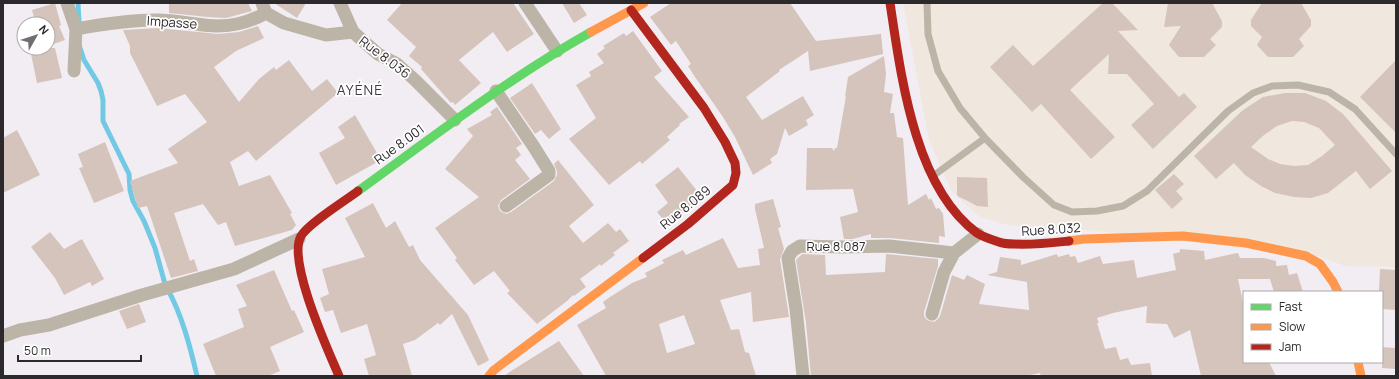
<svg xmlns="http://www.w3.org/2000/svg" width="1399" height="379" font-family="Manrope,sans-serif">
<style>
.education{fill:#f0e7df}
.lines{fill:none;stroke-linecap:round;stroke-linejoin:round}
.stream{stroke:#72c9e4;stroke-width:5}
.building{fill:#d5c4bb;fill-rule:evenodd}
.lane{stroke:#bbb4a7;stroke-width:7}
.street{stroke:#bbb4a7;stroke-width:13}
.fast{stroke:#63d668;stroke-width:9}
.slow{stroke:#ff974d;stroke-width:9}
.jam{stroke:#b3261e;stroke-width:9}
.labels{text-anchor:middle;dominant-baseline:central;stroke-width:3.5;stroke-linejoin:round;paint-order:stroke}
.street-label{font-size:13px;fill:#2c292d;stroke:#fff}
.neighbourhood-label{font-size:14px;letter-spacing:1px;fill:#403841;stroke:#fff}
</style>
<rect width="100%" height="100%" fill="#f2edf3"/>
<path class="education" d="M903,3H1396V267L1345,266L1322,257L1089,230L1011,226L980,217L952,192L929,140Z"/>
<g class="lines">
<path class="stream" d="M78,3L79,22
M79,45L84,60L98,83L101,91L103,100V121L129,174L130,190L133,201L144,221L155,248L165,284
M167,288C182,315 190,346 197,376"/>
</g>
<path class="building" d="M55,3L61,25L59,26L65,40L48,46V24H36L32,10Z
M169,3H248L252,11L226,18L208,17L169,13Z
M274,3H306L297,18Z
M402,3H513L534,34L507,52L493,32L459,60L481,83L455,105L453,102L451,103L421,69L422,67L409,56L416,47L387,20Z
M562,3H579L587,15L574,23Z
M671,3H790L816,41L881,34L883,54L810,71L808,51L779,70L780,71L746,97L762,120L803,96L814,115L806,120L808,125L789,136L785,128L777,154L770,159L772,163L753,175L735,137L723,117L695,77L688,66L691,64L676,41L671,45L650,17Z
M1103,3H1112L1138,30L1118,31L1179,97L1184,93L1197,107L1153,149L1131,125L1154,104L1127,74H1108L1109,54L1070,90L1115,137L1091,159L1041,104L1032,112L990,67L1013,45L1033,66Z
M1168,3H1212L1222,21V27L1210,39L1216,45L1204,57H1179L1169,45L1181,26L1164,27Z
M1262,3H1301L1311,20V26L1299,39L1304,46L1293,57H1268L1257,45L1262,37L1251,26V20Z
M258,26L264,38L236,51L214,67L239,102L259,79L274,67L276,70L289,60L312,91L327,79L338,93L256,161L248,151L230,162L239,186L270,175L292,213L290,214L296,225L292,230L235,246L226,222L218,225L203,204L174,213L190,261L194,259L198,271L171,278L147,206L138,208L130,181L178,163L168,149L207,122L185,94L157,106L130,53V46L123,30L158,28L218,34L239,32Z
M633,31L662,71L654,77L689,117L679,124L680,125L667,137L670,140L642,164L640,161L609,185L569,139L596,118L576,85L591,76L589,72L604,63L597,54L605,48L603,46L624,33L626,36Z
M39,48H55L62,78L37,83L31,54L40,51Z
M884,56L886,74L884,92L893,94L890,113H894L897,137L903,138L908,205L926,194L929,200L931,198L936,209L939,208L943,214L945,237L939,236V243L890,238H871V234L853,239H844L840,217L858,212L853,189L806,190L807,148H832L834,151L835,148H837L846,96L845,97L848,77Z
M1396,60V133L1360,97Z
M532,83L561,129L549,139L541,130L535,134L510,98Z
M1285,93H1305L1326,101L1343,114L1392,171L1370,189L1356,171L1328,193L1311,198L1294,197L1275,193L1261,186L1245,175L1234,163L1216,179L1194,156L1243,110L1263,97ZM1292,121L1304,122L1319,128L1335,145L1322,156L1308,165L1294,166L1280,164L1268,159L1251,147L1264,135L1277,126Z
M497,107L522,144L516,148L521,155L515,160L530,179L501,200L498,206L500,211L506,214L511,212L554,181L557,175V171L554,164L558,160L594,205L569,226L583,243L608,223L616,232L620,229L629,241L613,253L615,255L601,266L600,264L580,279L586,287L574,296L573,295L567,301L537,324L507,293L510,291L494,271L474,285L455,260L457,258L435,228L479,197L445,169L473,136L467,129L492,115L490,112Z
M355,115L381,160L336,185L319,153L345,138L338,127Z
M17,130L40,175L3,193V138Z
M105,142L124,191L94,203L79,168L83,167L78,154Z
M678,167L702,197L668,225L657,212L668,203L655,185Z
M1174,174L1184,184L1176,191L1183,199L1172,209L1155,190Z
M957,177L987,178L988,207L977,206L966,200L959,197L957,195Z
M773,199L781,227L778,228L784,249L780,259L789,317L753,322L751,292L720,300L731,330L739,329L745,352L749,353L756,376H606L577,325L606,308L603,302L610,297L632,283L647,277L645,273L664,263L662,260L683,250L686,255L723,238L738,268L760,265L758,249L764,248L755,209V204ZM684,315L695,344L667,353L659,324Z
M373,203L386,228L395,221L409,247L413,245L420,260L468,315L489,360L486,362L478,366L452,314L440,325L438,323L415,340L403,344L412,376H369L364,359L376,355L367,324L341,333L333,310L325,312L320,298L329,294L322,269L365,257L345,218Z
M50,232L64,249L82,239L104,279L92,286L90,282L64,295L55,278L31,247Z
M1180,249L1204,251L1205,260L1237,253H1238L1240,258H1264L1276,261V266L1287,265L1289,275L1297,273L1303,292H1274L1270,279H1238L1244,307V362H1269L1276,376H1201L1190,330L1174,338L1167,324L1146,323L1147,306L1113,313L1097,318L1099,323H1097L1105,349L1116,347L1120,360L1128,358L1131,365L1150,363L1152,376H1041L1040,373L1025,376H811L806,323L796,260L802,254L825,255L826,275L885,272L886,254L938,259V266L924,312V316L927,320L934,322L937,320L940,316L952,275L964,280L967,275L985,284L979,304L1029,310L1027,282L987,275L997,272L1000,257L1021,260V265L1057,254L1058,257L1069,254L1070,257L1075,256L1078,263L1100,256L1103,264L1134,260L1137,278L1176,270L1173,254L1180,252Z
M1380,269L1396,270V310L1382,309V292H1379Z
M274,270L292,311L294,310L304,332L270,347L280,371L268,376H216L203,344L244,327L238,309L247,306L236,285Z
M139,304L146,322L127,329L119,311Z
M559,341L584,376H504L511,371Z
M1382,347L1396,348V369L1382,368Z"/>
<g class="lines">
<path class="lane" d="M927,3L928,34L938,71L960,108L985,138L1023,177L1054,205L1072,212L1097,211L1123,206L1147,191L1228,111L1253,93L1272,86L1298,85L1329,92L1355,109L1396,154
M933,176L985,138"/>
<path class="street" d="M67,3L76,29L74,71
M262,3L266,13L284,23L326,35L353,32L378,54L397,64L415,80L455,120
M340,3L353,32
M525,3L557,51
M76,29C103,24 130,20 158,20C184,20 211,30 237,24C247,22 257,18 266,13
M496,91L534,147L549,171V175L506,206
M932,314L944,272L954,253
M3,336L20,330L49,325L142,295L234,269L299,239
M803,376L796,309L788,258L792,251L800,246L843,247L889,246L954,253L978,234"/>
<path class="fast" d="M358,191C434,136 509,78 591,32"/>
<path class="slow" d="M591,32L644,3
M1069,241L1084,239L1183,236L1246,243L1306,256L1320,264L1333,282L1338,292
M1358,362L1361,376
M489,376L494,370L643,258"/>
<path class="jam" d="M890,3C901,75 914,187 977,233C983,237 993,240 999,242C1004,244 1010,244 1014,244C1033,245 1050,243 1069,241
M631,10L704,108L725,142L735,163L736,173L733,185L688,224L643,258
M339,376C328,350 287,261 301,236C309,223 345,201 358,191"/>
</g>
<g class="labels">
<g class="street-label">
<text transform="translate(172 22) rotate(4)">Impasse</text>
<text transform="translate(385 57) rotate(37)">Rue 8.036</text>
<text transform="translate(399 144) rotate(-36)">Rue 8.001</text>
<text transform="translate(685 207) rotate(-39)">Rue 8.089</text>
<text transform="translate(1051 229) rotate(-4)">Rue 8.032</text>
<text x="836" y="246">Rue 8.087</text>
</g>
<g class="neighbourhood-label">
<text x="360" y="89">AYÉNÉ</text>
</g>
</g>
<rect width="1399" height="379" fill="none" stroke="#2c292d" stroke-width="8"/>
<rect x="1243" y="291" width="140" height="72" fill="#ffffff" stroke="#aba9ab"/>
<rect x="1251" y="304" width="20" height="6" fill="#63d668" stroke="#aba9ab"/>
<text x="1279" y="311" font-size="12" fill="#2c292d">Fast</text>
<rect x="1251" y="324" width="20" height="6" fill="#ff974d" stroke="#aba9ab"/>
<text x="1279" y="331" font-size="12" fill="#2c292d">Slow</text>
<rect x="1251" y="344" width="20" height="6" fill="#b3261e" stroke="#aba9ab"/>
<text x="1279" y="351" font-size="12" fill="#2c292d">Jam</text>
<g transform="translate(36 36) rotate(51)"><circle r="19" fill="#ffffff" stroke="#aba9ab"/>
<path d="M0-3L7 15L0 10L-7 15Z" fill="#716e72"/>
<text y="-6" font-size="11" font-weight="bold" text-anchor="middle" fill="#2c292d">N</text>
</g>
<path d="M18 355v6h123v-6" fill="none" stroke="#2c292d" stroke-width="2"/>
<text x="24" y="355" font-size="12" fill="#2c292d" stroke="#ffffff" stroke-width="3" paint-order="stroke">50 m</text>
</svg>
